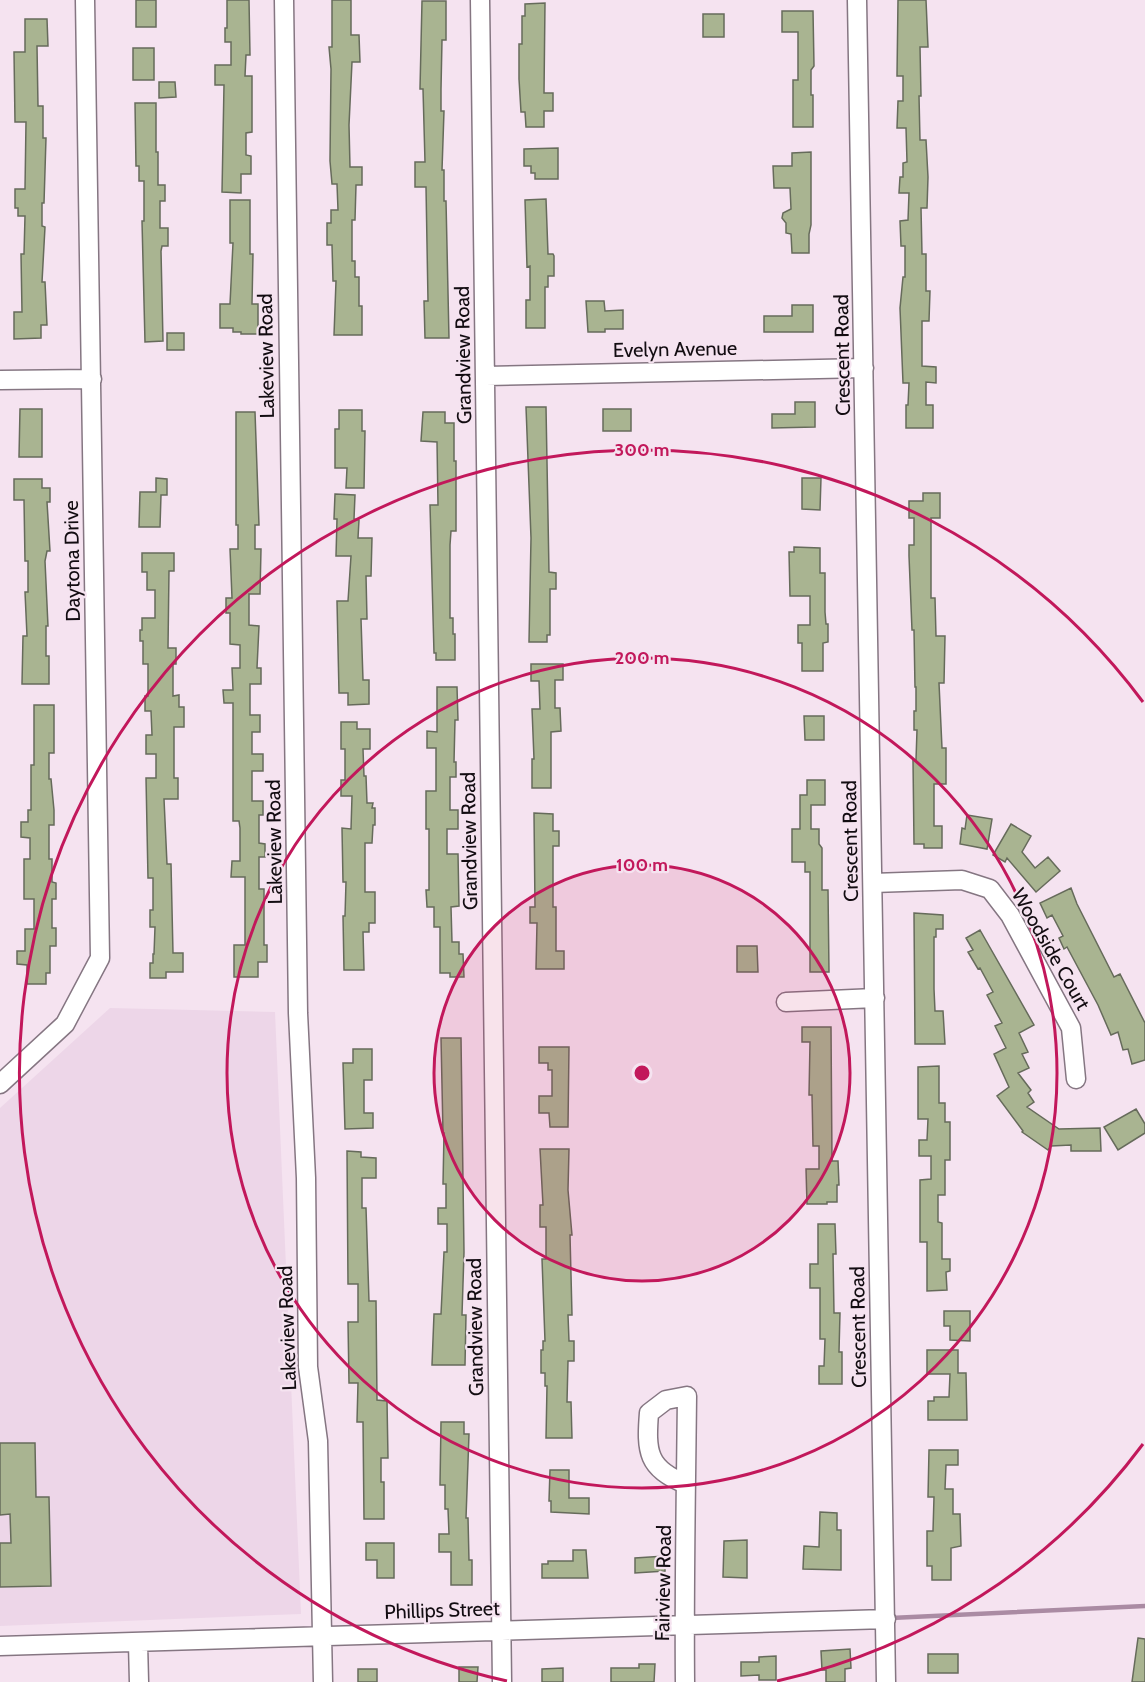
<svg xmlns="http://www.w3.org/2000/svg" width="1145" height="1682" font-family="Cabin,sans-serif">
<style>
.built{fill:#edd6e8}
.lines{fill:none;stroke-linecap:round;stroke-linejoin:round}
.stream{stroke:#aa8ba3;stroke-width:4.5}
.building{fill:#a9b491;stroke:#666b5b;stroke-width:1.5}
.minor-casing{stroke:#857682;stroke-width:21}
.minor{stroke:#fff;stroke-width:18}
.ring{fill:none;stroke:#c2185b;stroke-width:3}
.labels{text-anchor:middle;dominant-baseline:central;stroke-width:4.5;stroke-linejoin:round;paint-order:stroke}
.street-label{font-size:20px;fill:#120c11;stroke:#f5e3f0}
.centre{fill:#c2185b;stroke:#f5e3f0;stroke-width:3}
.ring-label{font-size:18px;text-anchor:middle;font-weight:bold;fill:#c2185b;stroke:#f5e3f0;stroke-width:4.5;stroke-linejoin:round;paint-order:stroke}
</style>
<rect width="100%" height="100%" fill="#f5e3f0"/>
<path class="built" d="M110,1008L275,1012L301,1614L0,1626V1108Z"/>
<g class="lines">
<path class="stream" d="M891,1618L1145,1606"/>
</g>
<path class="building" d="M136,0H156V27H136Z
M227,0H249L250,55H246L245,76H252V132L246,133V155L251,156V174H241V193L222,192L224,85H215V65H231V42H225V28H227Z
M332,0H351V35H359L360,62H352L349,125L350,167H362V185H356L355,220H352V261H355V277H359V306H362V335H334L336,281H333L332,245H327V223H331V210H338L337,184H332L330,161L331,69L329,47H332Z
M898,0H926L928,47H920L921,96H919L920,140H926L928,177L927,208H921L922,254H926V291H930L929,321H922V366L936,367V383L926,382V405H933V428H906V405H908L909,383H903L900,308L903,277H905V246H901L900,221L908,220L909,193H899L900,177H903V163L907,162L906,128H897L898,101H903V76H897Z
M422,1H446V40H442L441,89V111H444L442,170H444V201H446L449,338H425L424,301H428L426,187H415V162H425L423,89H420Z
M545,3L544,93H553V111H544V127H526L525,112H521L519,79V44H522V16H525V4Z
M782,11H813L814,66L811,70V95H813V127H793V80H798V32H782Z
M703,14H724V37H703Z
M25,19H47L48,46H37L38,106H43V138H46L44,203H42V226L45,227L42,282H45L47,325H41V338L14,339V312H22L21,254H24L25,216H18V208H15V189H25L26,122H15L14,52H25Z
M133,48H154V80H133Z
M159,82H175L176,97L159,98Z
M135,103H156V152H158V185H165V201H160V228H168V246H162L161,251L163,341L145,342L142,221H144V181H139V166H136Z
M558,148V179H535V173H531V166H524V149Z
M811,152V225L809,234V253H792L791,234L786,233V223L782,218L783,213L791,209L790,188H774L773,166H792V153Z
M546,199L548,254H553L554,256V276H548V287H545V328H526V300H530V266L527,267L525,200Z
M230,200H250V254H253L252,304H258V334H241V332H233V328H220V304H230L233,243H230Z
M586,301H604L605,311L623,310V329H605V332H588Z
M792,305H813V332H764V316H792Z
M167,333H184V350H167Z
M795,402H815V427L772,428V414H795Z
M526,407H546L549,572L556,573V589H550V635H547V642H529L531,538Z
M20,409H42V457H19Z
M603,409H631V431H603Z
M339,410H362V431H365L364,488H346L347,468H335V429H339Z
M236,412H255L259,525H255V549H261L260,594H249V625L259,626L257,668H261V684H250V715H260V732H252V754H263V771H252V801H263V815H259V843L265,844V857H259V889H264V945H267V962H258V977H234V945H245V877H231L232,861H240V828L239,821H233V703H224L223,690H233L232,668H240V645L230,644V613H226V598H232L230,549H238V525H236Z
M423,412H445V423H454V461H456V531H451L450,545V618H453V634H455V660H436V653H434L430,505H438L437,442L421,441Z
M156,478L167,479V495H161L160,527H139L140,492H156Z
M802,478H821L820,510L802,509Z
M14,479H42V488H50V502H47L50,551H47L45,561L48,626H46V656H49V684H22L23,636H27L25,592H28V561H25L24,500H14Z
M923,493H940V518H931V598H935L936,636H945L944,683H939L942,748H946V784H934V826H942V848H924V844H914L913,760H916L917,730H914V711H916V687H915L914,630H912L909,556V545H914V518H909V501H923Z
M335,494L355,495L354,519L359,520L358,538H372L371,576H366L367,619H361L363,680H369V704L348,705V693H339L337,601H348L351,556H336L337,519H334Z
M794,547L820,548V573H825V612L826,624H828V642L823,643V671H802V643H798V625H810V596H790L789,552H794Z
M142,553H174V571H169L168,648H176V664H173V696L179,695V707H184V727H174V778H178V799H164L167,864H171L173,953H183V972H166V978H150V963H153V954H154L155,927H150V910H153V878H148L146,778H156V754H146V735H152L151,711H145V696H148V664H143V641H140V630H142V618H155V590H147V572H142Z
M531,664H563V680H555V708H560L561,731L551,732V788H532V759H534L532,709H540L539,681H531Z
M437,687H457L458,720H455L454,762H456V777H450V810H458V829H447V854H458L459,906L451,907L452,942H459V954H463L464,977H450V973H440V927H434V907H427L426,890H429V829H426V791H436V748H427V731L437,732Z
M34,705H54V753H49V779H51L54,810V825H49V859H52V882L56,883V899H52V928H56V946H50V973H46V984H27V965L17,964V951H25V929H34V899H24V859H30V838L21,837V822H28V810H31V765H34Z
M804,716H824V740H805Z
M341,722H357V729H370V749H363L364,776H366L367,803H373L372,808H375V825H373L372,843H365V892H375V923H369V932H363L364,970H344L343,916H345L346,882H343L342,828L351,829L352,796H341V780H345V749H341Z
M807,780H825V805H811V829H819V844L822,848V890H828L829,972H810V872H805V862H792V829H800V795H807Z
M534,813L553,814V831H559V846H553V907H556V951H564V969H536L537,923H530V907H535Z
M967,815L992,819L987,849L960,844L962,828L965,829Z
M1011,824L1031,836L1022,852L1035,868L1048,857L1060,871L1036,892L1007,858L1005,862L993,855Z
M1071,888L1077,904L1114,977L1120,974L1145,1023V1060L1132,1064L1128,1049L1123,1050L1118,1032L1111,1035L1098,1005L1067,947L1064,949L1059,938L1063,936L1052,915L1047,918L1040,903Z
M914,913L943,915V929H936V937H934V989L935,1011H943L945,1044H915Z
M980,930L1034,1025L1019,1033L1028,1052L1022,1054L1029,1068L1018,1073L1031,1090L1028,1093L1034,1102L1027,1107L1059,1129L1100,1128L1101,1151H1071V1145L1051,1146L1048,1150L1022,1132L1023,1131L997,1096L1009,1087L994,1054L1006,1048L995,1026L1002,1023L987,995L993,992L980,968L978,969L968,952L973,950L966,938Z
M737,946H757L758,972H737Z
M802,1027H831L832,1161H838L839,1185H837V1202H827V1204H807L806,1169H819V1146H813L812,1095H809L810,1042H802Z
M441,1038H461L464,1252L462,1315H466L465,1365H432L434,1314H441L444,1252H447V1224H438V1208H446V1184H443L444,1133H443Z
M539,1047H569L568,1127H550L549,1113H539V1096H552V1070H548V1063H539Z
M353,1049H372V1080H364V1113H373V1128L345,1129L343,1063H353Z
M939,1066V1103H945V1122H950V1160H945V1195H938V1222L942,1223V1259H950V1271L946,1272L947,1290L927,1291V1242H920V1180L931,1179V1156H919V1140H927L928,1119H918V1067Z
M1136,1109L1145,1124V1133L1118,1150L1104,1127Z
M540,1149H569L568,1190L572,1235H570L572,1315H568L569,1341H574V1361H568L567,1402H571L572,1438H546L547,1386H545V1373H541V1350H543V1341H545L542,1259H546V1227H540V1205H543Z
M347,1151L361,1152V1157L376,1158V1178H362V1208H366L369,1301H376L377,1400L387,1401L388,1458H381V1482H384V1519H364L363,1422H357L358,1383H349L348,1322H358V1284H348Z
M818,1224H835L836,1254H833L834,1313H840L839,1352H842V1384H819V1366H824L825,1339H820V1288H810V1264H818Z
M944,1311H970V1341L950,1340V1326H944Z
M927,1350H958V1373H966L967,1420H928V1401H934V1397H949L950,1374H927Z
M441,1422H464V1434H469L466,1518H468L469,1560H472V1585H451V1552H439V1534H449L448,1509H445V1485H440Z
M0,1443H35L36,1497H49L51,1586L0,1587V1543H11L10,1514L0,1515Z
M929,1450H958V1465H946L945,1489H953V1514H960L961,1546L951,1548V1580H932V1566H927V1531H933L934,1497H928Z
M550,1470H569V1498H589V1514L551,1512V1501H549Z
M820,1512L837,1513V1530H841V1570L803,1569L804,1546L819,1547Z
M747,1540V1578L723,1577L724,1541Z
M366,1543H394V1578H377V1560H366Z
M573,1550H586L588,1578H542V1564H548V1561H573Z
M665,1556V1571L635,1573V1558Z
M1138,1638L1145,1639V1682H1132Z
M850,1649L851,1668L845,1669V1682H826V1670H822L821,1651Z
M928,1654H958V1673H928Z
M776,1656V1680H759V1675L741,1676V1662H759V1657Z
M639,1664H655L654,1682H611V1668H639Z
M459,1667H478L477,1682H459Z
M563,1668V1682H542V1669Z
M358,1669H377V1682H358Z"/>
<g class="lines">
<defs>
<path id="minor" d="M284,0L298,1013L306,1178L308,1367L318,1441L323,1682
M480,0L502,1682
M857,0L886,1682
M486,376L864,368
M0,380L92,379
M873,883L962,880L990,889L1010,915L1071,1028L1076,1079
M786,1002L875,998
M0,1084L65,1024L100,958L85,0
M138,1643L139,1682
M0,1646L886,1619
M685,1682C684,1587 686,1491 687,1396L666,1400L649,1413C646,1451 647,1469 686,1484"/>
</defs>
<use href="#minor" class="minor-casing"/>
<use href="#minor" class="minor"/>
</g>
<circle cx="642" cy="1073" r="208" fill="#c2185b" fill-opacity=".12"/>
<g class="ring">
<circle cx="642" cy="1073" r="208"/>
<circle cx="642" cy="1073" r="415"/>
<path d="M1143 1444A623 623 0 0 1 777 1681M507 1681A623 623 0 1 1 1143 702"/>
</g>
<g class="labels">
<g class="street-label">
<text transform="translate(675 349) rotate(-1)">Evelyn Avenue</text>
<text transform="translate(463 355) rotate(-91)">Grandview Road</text>
<text transform="translate(842 355) rotate(-91)">Crescent Road</text>
<text transform="translate(266 356) rotate(-91)">Lakeview Road</text>
<text transform="translate(72 561) rotate(-91)">Daytona Drive</text>
<text transform="translate(469 841) rotate(-91)">Grandview Road</text>
<text transform="translate(850 841) rotate(-91)">Crescent Road</text>
<text transform="translate(274 842) rotate(-91)">Lakeview Road</text>
<text transform="translate(1051 949) rotate(60)">Woodside Court</text>
<text transform="translate(475 1327) rotate(-91)">Grandview Road</text>
<text transform="translate(858 1327) rotate(-91)">Crescent Road</text>
<text transform="translate(287 1328) rotate(-92)">Lakeview Road</text>
<text transform="translate(663 1583) rotate(-89)">Fairview Road</text>
<text transform="translate(442 1610) rotate(-2)">Phillips Street</text>
</g>
</g>
<circle cx="642" cy="1073" r="9" class="centre"/>
<g class="ring-label">
<text x="642" y="456">300 m</text>
<text x="642" y="664">200 m</text>
<text x="642" y="871">100 m</text>
</g>
</svg>
